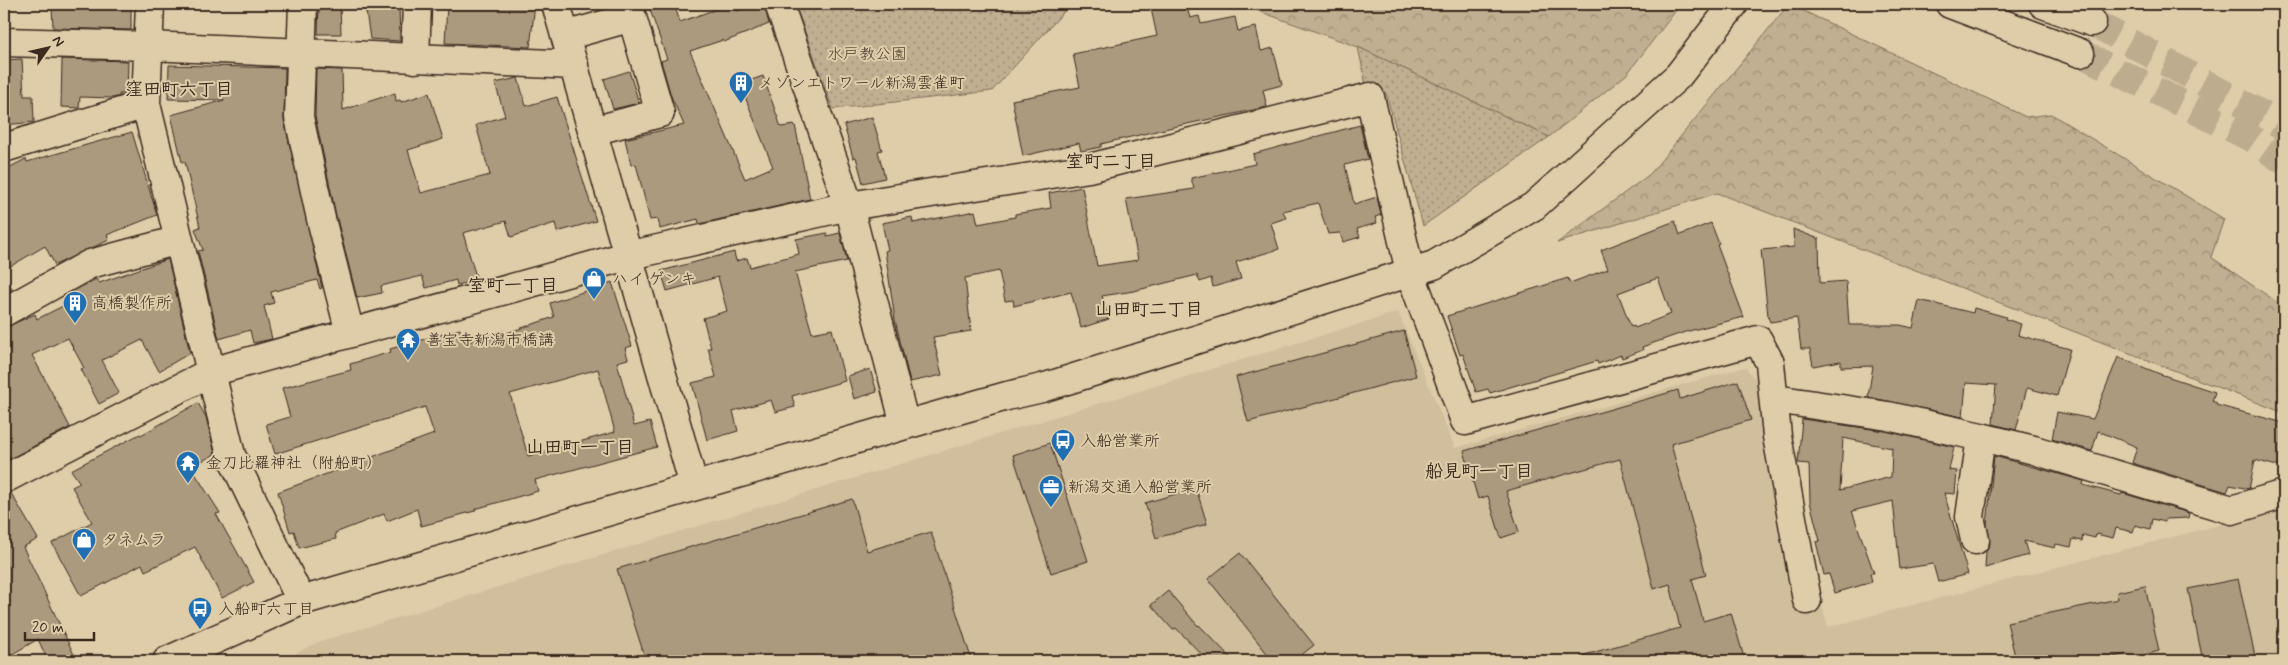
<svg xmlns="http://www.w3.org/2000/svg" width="2288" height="665" font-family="Mynerve,'Klee One',sans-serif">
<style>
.built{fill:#d0be9d}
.forest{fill:url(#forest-crowns);stroke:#7e6c58}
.park{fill:url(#park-dots);stroke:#7e6c58}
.building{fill:#ac9a7f;stroke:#3b2a1e;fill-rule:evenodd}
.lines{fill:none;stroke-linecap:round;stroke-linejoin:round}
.minor-tunnel{stroke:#beac8e;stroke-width:28;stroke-dasharray:28 14;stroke-linecap:butt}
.minor-casing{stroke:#3b2a1e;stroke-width:31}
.minor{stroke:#dfcdaa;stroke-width:28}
.labels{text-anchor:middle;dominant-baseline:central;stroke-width:4;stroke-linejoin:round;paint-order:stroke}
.park-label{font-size:16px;fill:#4f3e2f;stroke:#dfcdaa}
.poi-label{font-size:16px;fill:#3b2a1e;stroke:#dfcdaa;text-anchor:start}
.neighbourhood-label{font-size:18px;font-weight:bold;fill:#3b2a1e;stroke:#dfcdaa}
</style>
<defs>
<pattern id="forest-crowns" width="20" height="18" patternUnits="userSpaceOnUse" patternTransform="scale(1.25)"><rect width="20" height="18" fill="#c1af91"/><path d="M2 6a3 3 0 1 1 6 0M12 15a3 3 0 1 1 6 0" fill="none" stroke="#9e8f76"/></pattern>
<pattern id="park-dots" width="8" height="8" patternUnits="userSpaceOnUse" patternTransform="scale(1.25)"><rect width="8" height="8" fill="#c1af91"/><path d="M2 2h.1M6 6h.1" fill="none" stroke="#9e8f76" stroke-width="1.8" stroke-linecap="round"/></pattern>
</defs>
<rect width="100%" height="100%" fill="#dfcdaa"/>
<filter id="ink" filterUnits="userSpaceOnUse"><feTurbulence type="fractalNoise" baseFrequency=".02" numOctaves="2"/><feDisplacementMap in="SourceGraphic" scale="10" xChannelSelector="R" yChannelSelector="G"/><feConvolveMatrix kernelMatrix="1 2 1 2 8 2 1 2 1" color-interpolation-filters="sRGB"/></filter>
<g filter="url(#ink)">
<path class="built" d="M1398,312L1455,448L1745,367L1758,382L1828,627L2284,508V661H281L318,642Z"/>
<path class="forest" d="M1239,4H1681L1627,74L1549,137L1358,47Z
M1789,4L2026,117L2051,114L2224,219L2211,257L2284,307V413L1717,193L1557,243L1650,174Z"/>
<path class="park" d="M795,4H1074L1070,5L992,91L833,109Z
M1358,47L1549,137L1423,226L1386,93L1367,90Z"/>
<path class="building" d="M80,4H131V30L53,28L52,7L80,6Z
M319,4H340L341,34H318Z
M365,4H399L400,41L370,39Z
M447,4H535L530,47L445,43Z
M648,4H674L680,22L730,4H734L737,11L754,4H764L769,24L724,42L723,40L690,51L745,179L773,167L740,84L763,76L781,127L795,125L810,199L699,224L698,219L660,229L658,219L650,220L636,164L631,165L625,139L684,125L671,96L661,61L667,59Z
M1150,4H1186L1190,18L1199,16L1201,24L1235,17L1238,31L1256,27L1261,51L1273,48L1282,85L1263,90L1267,107L1173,127L1101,144V147L1081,151L1079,143L1023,156L1012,100L1080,87L1073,54L1157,36Z
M22,59L24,96H33L34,122L4,125V60Z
M62,59L128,61L127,94H119L120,96L113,98L80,97L79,108L61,107Z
M169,65L285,68L284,120L322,288L320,289L317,280L271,292L274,303L264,306L272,339L253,343L250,330L219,339L198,251L203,250L195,229L200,227L185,162H182L171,115L225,100L168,99Z
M316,69L342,70L343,110L395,93L396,101L400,100L401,102L429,93L443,139L408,150L421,193L490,175L476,125L505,116L495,83L518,78L526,106L557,97L596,221L557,232L555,223L511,237L506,221L463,233L477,280L457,285L456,280L426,288L422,276L381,286L382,293L357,298L336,215L315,116Z
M629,71L639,103L613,109L604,79Z
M872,117L882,150L878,151L885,178L863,183L856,157L853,158L844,125Z
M1360,125L1368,159L1345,165L1354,204L1377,197L1381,215L1375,217L1377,223L1357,229L1360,237L1343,242L1340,233L1328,234L1318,203L1283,211L1286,218L1271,223L1279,249L1236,262L1241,279L1213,287L1211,278L1200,282L1197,275L1134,291L1102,296L1109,319L1081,328L1071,292L1014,306L1013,300L1005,301L999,271L965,278L971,331L933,337L942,375L910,382L895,320L885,251L888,250L882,223L912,217L913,223L975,211L978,224L1015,217V214L1051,208L1049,193L1082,187L1097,266L1138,260L1126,199L1194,189L1191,178L1255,164L1253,154Z
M132,132L157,215L107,235L109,240L55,265L45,246L4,270V170L26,159L27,162Z
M1675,221L1680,235L1711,223L1719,244L1717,245L1744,317L1685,332L1642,347L1643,350L1622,358L1621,355L1598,364L1597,361L1490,393L1488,389L1476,392L1463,354L1460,355L1447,316L1568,278L1570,283L1608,269L1601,250ZM1658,278L1671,314L1635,328L1634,326L1631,327L1618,293Z
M1793,229L1819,239L1820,283L1846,281L1849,325H1900L1913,328L1919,300L1973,313L1974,308L2006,317L2005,319L2021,324L2018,335L2070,349L2057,396L2027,388L2016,430L1993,424L1996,385L1966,383L1963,417L1868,397L1873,366L1841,367V361L1813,366L1810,349H1801L1797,318L1770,322L1768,316L1761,250L1794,247Z
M827,233V236L840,233L847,261L795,272L812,333L832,329L845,381L792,396L795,407L775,412L771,400L733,411L738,431L707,440L692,383L716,377L708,348H711L703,318L727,311L718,277L667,291L661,271L734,252L736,261L747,258L750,267L799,254L796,239Z
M168,259L190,353L159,371L142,340L102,360L119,393L99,404L81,369L84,368L68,338L32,355L70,427L4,462V328L35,314L37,319L71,302L69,297L72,296L70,293L96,279L99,283Z
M4,273L12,289L4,294Z
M612,282L632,346L625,348L628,359L617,362L634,426L650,422L657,447L535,480L538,491L475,509V511L456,516V517L421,526L417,509L387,521L384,514L335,533L336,539L299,548L294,531L290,532L278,492L434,434L425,407L275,454L266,424L290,417L282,388L351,370L350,364L391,352L390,349L460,329L465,343L503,331L504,334L554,317L550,303ZM598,369L615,432L528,456L510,394Z
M1404,331L1416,376L1248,422L1236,377Z
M2118,357L2160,374L2215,392L2212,401L2217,403L2216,405L2284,423V468L2255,460L2249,489L2230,485L2227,492L2132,463L2137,447L2098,431L2092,451L2052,439L2057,412L2093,419Z
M870,369L877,392L854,399L848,376Z
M1738,381L1751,420L1671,444L1706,575L1692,579L1703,621L1731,613L1745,661H1581V656L1680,628L1670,584L1654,589L1620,459L1506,491L1519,532L1501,538L1488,496L1478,499L1464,451L1678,390L1680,399Z
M198,403L206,417L215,454L191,467L220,513L216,514L254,582L222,598L195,547L145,571L142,564L81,596L52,543L92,522L72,487L80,483L71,470L140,434L141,435Z
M1802,419L1885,431L1954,447L1949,470L1957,471L1955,494L1944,493L1968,574L1938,582L1933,564L1900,569L1893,501L1852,511L1874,573H1870L1872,582L1835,593L1829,574L1824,575L1816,542L1820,541L1810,502L1809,464L1798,463ZM1843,438L1892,448L1891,477L1840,490Z
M1050,443L1088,561L1051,573L1013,455Z
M1994,456L2084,481L2083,485L2121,495L2122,493L2189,513L2188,518L2166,519L2165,522L2152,519L2150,529L2135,525L2133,532L2116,528L2113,538L2096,534L2095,538L2083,535L2082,541L2073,539L2071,547L2056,544L2055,548L2024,541L2028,555L1985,568L1986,551L1990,544L1987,524Z
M1196,488L1207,524L1156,538L1145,503Z
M11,493L38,539L23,547L77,661H48L38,639L4,659V495Z
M852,499L867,551L931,532L972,661H646L617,569Z
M1240,553L1314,645L1294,661H1273L1208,579Z
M2238,579L2256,661H2203L2188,589Z
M2145,586L2159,651L2129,659L2128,654L2094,661H2016L2007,622L2118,599L2117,592Z
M1168,591L1198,626L1199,625L1234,661H1208L1176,628L1173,630L1151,605Z"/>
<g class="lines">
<path class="minor-tunnel" d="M2092,22L2265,116L2284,128
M2080,53L2251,138L2284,161"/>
<defs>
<path id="minor" d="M150,4L146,104L231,455L301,601
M303,4L299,117L321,219L350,333
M556,4L694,486
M779,4L849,206L905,425
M1950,4L2080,53
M2043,4L2092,22
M565,36L632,17L660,113L593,131
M4,42L148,46L574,65
M415,59L417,4
M4,148L146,104
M4,312L90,264L179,240
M1775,399L1888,416L1981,437L1970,517L1975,540
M1981,437L2034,450L2232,510L2284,494
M4,479L211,372L627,256L849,206L1089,168L1370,97L1410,272L1465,421L1758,340L1770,363L1777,436L1807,600
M167,661L301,601L905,425L1007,396L1042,388L1434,265L1534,206L1678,76L1734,4"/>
</defs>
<use href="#minor" class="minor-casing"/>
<use href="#minor" class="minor"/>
</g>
</g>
<defs>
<symbol id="building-pin" viewBox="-11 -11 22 30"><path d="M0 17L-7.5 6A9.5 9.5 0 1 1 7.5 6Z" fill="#1f6fb2" stroke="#dfcdaa"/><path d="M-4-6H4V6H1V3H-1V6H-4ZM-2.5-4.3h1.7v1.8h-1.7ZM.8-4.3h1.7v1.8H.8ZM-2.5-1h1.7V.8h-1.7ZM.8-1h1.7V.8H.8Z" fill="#fff"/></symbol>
<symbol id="shop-pin" viewBox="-11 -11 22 30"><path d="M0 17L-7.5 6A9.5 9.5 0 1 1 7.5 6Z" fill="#1f6fb2" stroke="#dfcdaa"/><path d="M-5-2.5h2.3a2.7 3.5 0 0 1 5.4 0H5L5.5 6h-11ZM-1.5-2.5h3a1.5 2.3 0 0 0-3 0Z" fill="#fff"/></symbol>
<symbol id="temple-pin" viewBox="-11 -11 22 30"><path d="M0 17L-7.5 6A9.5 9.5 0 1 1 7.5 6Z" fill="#1f6fb2" stroke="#dfcdaa"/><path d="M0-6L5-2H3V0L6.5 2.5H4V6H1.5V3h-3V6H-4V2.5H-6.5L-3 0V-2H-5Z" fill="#fff"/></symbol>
<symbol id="bus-pin" viewBox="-11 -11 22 30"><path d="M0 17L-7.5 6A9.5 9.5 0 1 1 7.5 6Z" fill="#1f6fb2" stroke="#dfcdaa"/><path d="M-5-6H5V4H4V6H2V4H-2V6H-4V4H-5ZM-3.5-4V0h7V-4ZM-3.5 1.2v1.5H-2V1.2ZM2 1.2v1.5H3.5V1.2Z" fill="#fff"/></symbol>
<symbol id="office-pin" viewBox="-11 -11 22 30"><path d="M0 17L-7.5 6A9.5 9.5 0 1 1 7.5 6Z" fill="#1f6fb2" stroke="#dfcdaa"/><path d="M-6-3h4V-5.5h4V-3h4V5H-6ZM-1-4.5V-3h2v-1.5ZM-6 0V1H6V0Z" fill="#fff"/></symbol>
</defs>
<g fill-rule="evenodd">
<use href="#building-pin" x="727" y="69" width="28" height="38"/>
<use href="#shop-pin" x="580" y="265" width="28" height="38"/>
<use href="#building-pin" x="61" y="289" width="28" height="38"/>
<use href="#temple-pin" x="394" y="326" width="28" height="38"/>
<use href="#bus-pin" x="1049" y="427" width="28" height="38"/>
<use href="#temple-pin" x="174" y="449" width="28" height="38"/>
<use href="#office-pin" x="1037" y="473" width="28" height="38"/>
<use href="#shop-pin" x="70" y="526" width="28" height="38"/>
<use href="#bus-pin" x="186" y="595" width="28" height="38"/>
</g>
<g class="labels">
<g class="park-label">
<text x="867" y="54">水戸教公園</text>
</g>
<g class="poi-label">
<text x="758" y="83">メゾンエトワール新潟雲雀町</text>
<text x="612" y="279">ハイ ゲンキ</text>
<text x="92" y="303">高橋製作所</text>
<text x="426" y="340">善宝寺新潟市橋講</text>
<text x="1080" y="441">入船営業所</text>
<text x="206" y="463">金刀比羅神社（附船町）</text>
<text x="1068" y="487">新潟交通入船営業所</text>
<text x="102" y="540">タネムラ</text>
<text x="218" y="609">入船町六丁目</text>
</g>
<g class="neighbourhood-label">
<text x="179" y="90">窪田町六丁目</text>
<text x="1111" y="162">室町二丁目</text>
<text x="513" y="286">室町一丁目</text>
<text x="1149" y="310">山田町二丁目</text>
<text x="580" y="448">山田町一丁目</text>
<text x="1479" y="472">船見町一丁目</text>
</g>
</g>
<rect width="2288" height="665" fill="none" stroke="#dfcdaa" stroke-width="20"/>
<rect x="10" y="10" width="2268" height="645" fill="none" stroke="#3b2a1e" stroke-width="2" filter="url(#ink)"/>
<g transform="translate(48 48) rotate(56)" stroke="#dfcdaa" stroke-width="4" paint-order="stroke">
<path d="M0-4L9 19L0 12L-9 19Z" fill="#3b2a1e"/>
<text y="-8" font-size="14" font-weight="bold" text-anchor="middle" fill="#3b2a1e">N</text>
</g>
<path d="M25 632v8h69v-8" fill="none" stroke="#3b2a1e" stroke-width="2.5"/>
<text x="32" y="632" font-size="15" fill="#3b2a1e" stroke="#dfcdaa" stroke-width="4" paint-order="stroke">20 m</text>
</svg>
